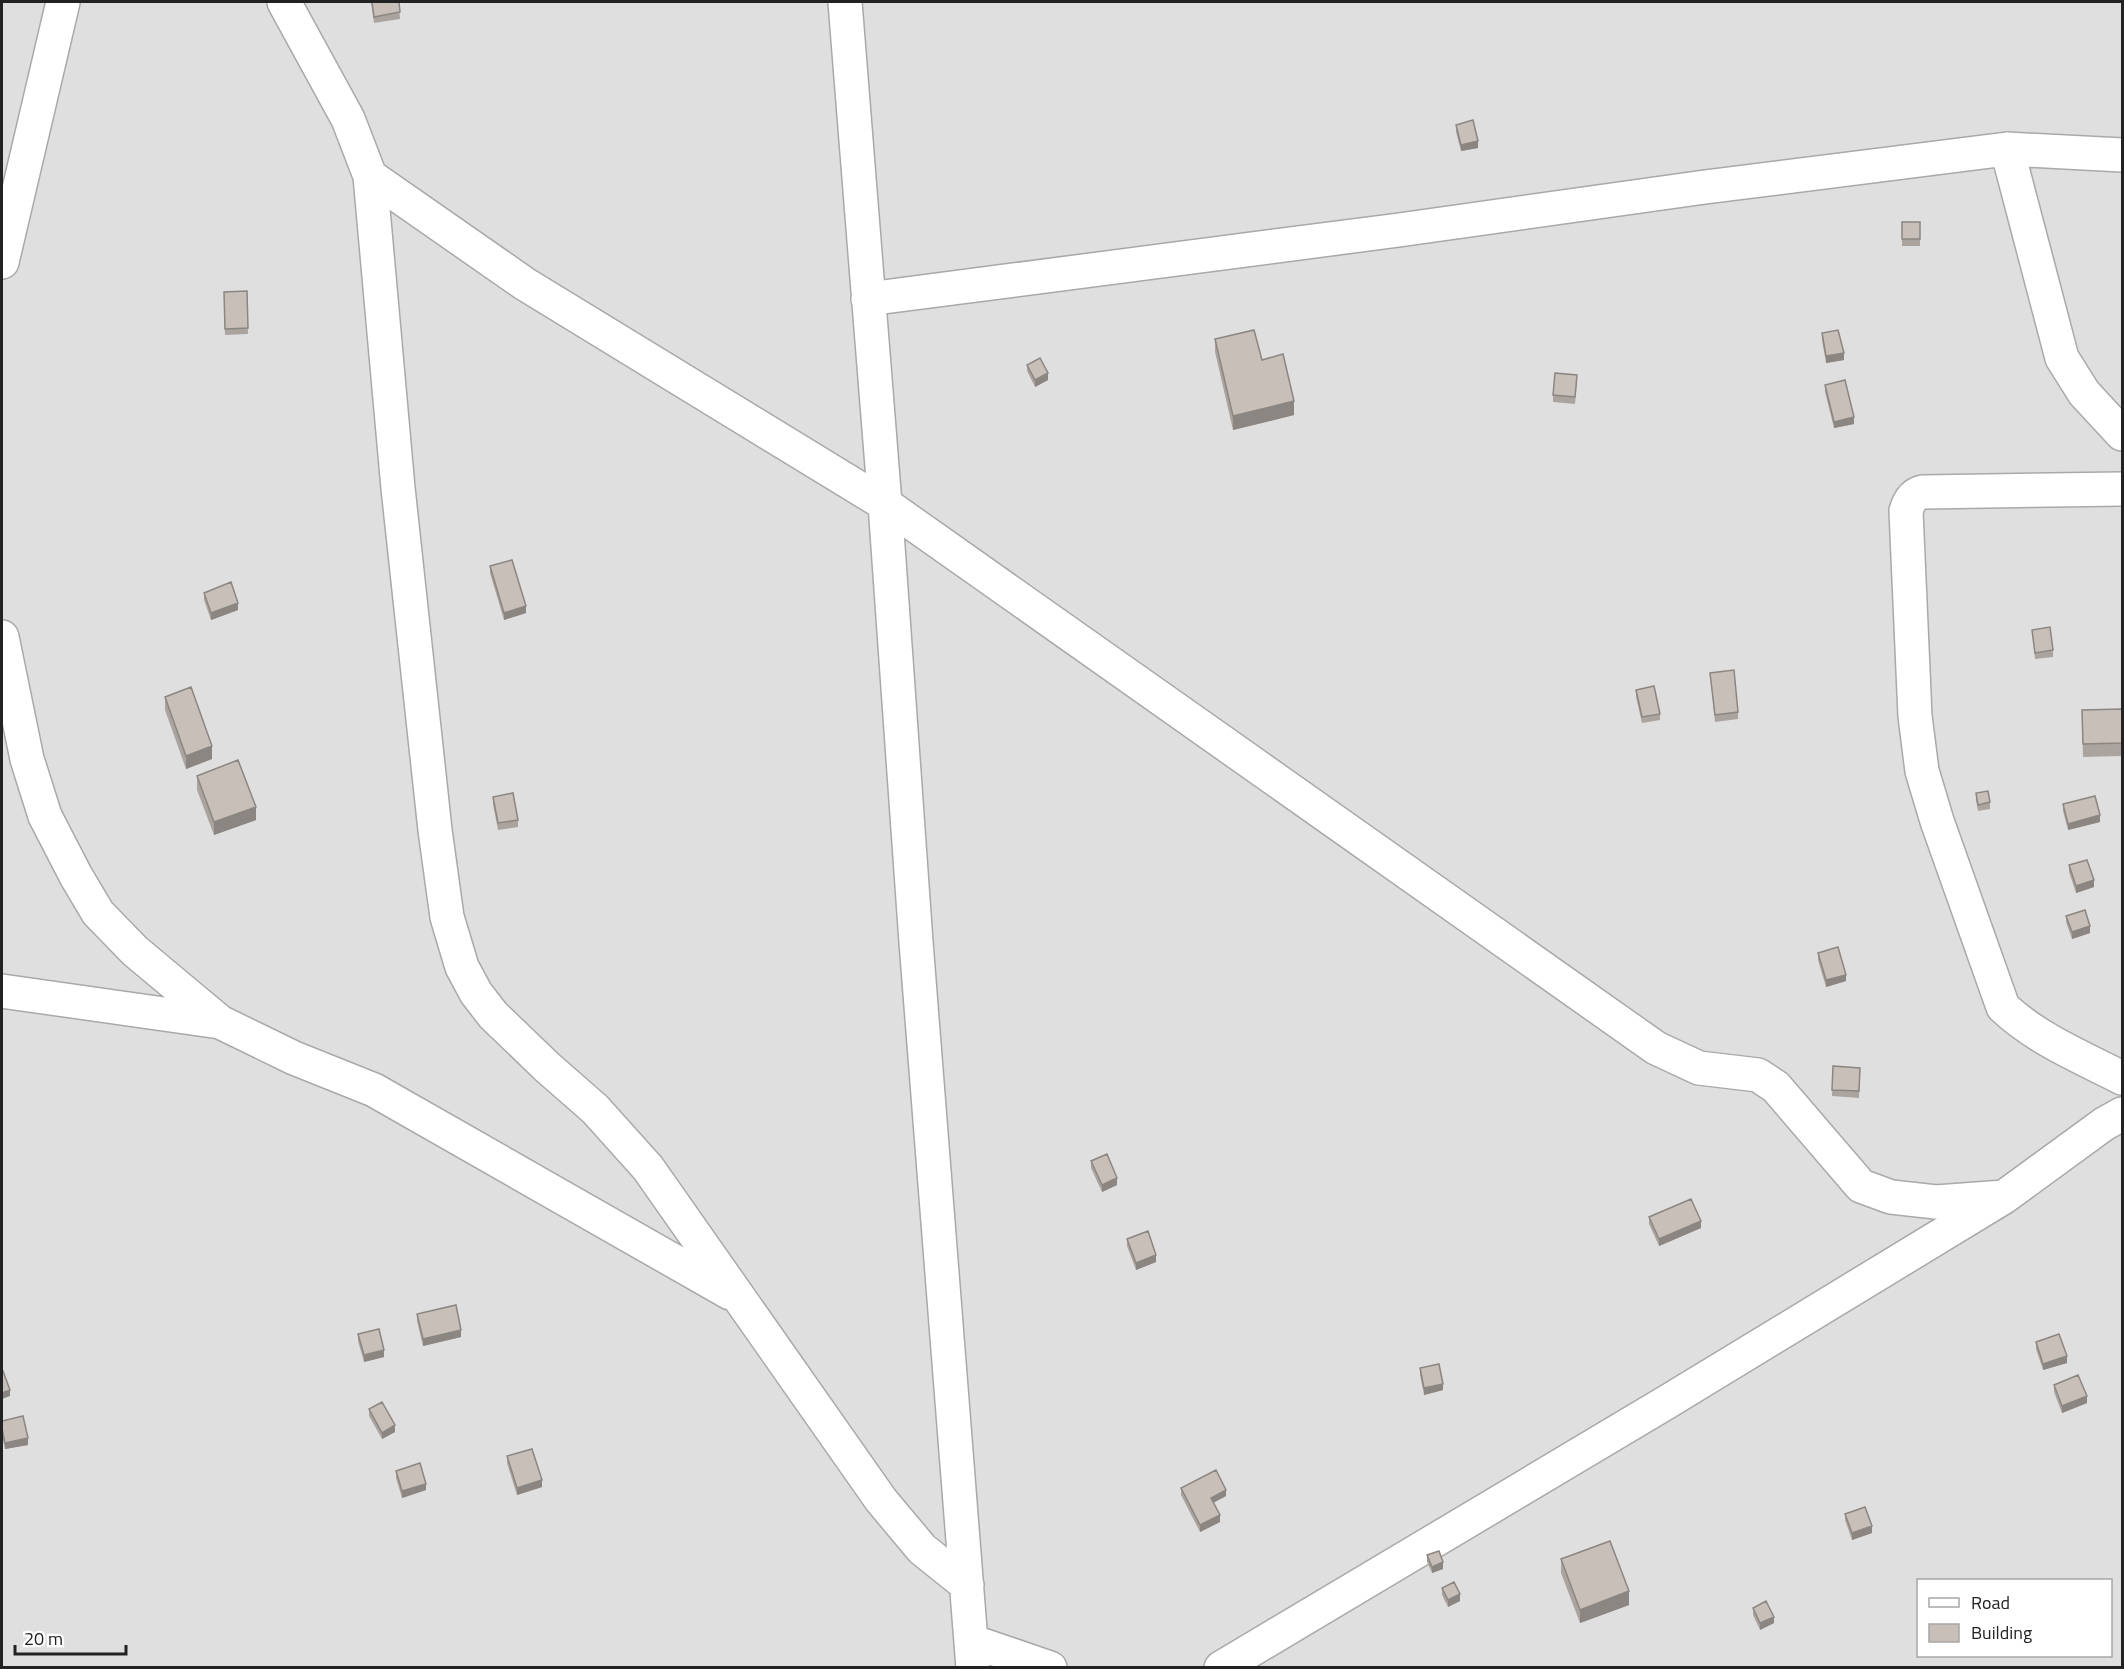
<svg xmlns="http://www.w3.org/2000/svg" width="2124" height="1669" font-family="'Titillium Web',sans-serif">
<style>
.residential{fill:#e0dfdf;fill-rule:evenodd}
.lines{fill:none;stroke-linecap:round;stroke-linejoin:round}
.minor-casing{stroke:#a9a9a9;stroke-width:36}
.minor{stroke:#fff;stroke-width:33}
.wall{fill:#aba49e}
.shaded-wall{fill:#8b8681}
.building{fill:#c7bfb8;stroke:#8b8681;stroke-width:1.5}
</style>
<rect width="100%" height="100%" fill="#f2efe9"/>
<path class="residential" d="M2,2H2122V1667L2,1668ZM1918,1580H2110V1656H1918Z"/>
<g class="lines">
<defs>
<path id="minor" d="M284,2L348,119L370,176L398,488L435,830L447,917L462,967L476,993L493,1015L547,1067L595,1109L648,1168L881,1500L922,1549L967,1585
M845,2L885,504L916,942L973,1668
M2007,149L2062,358L2084,393L2122,434
M370,176L525,284L885,504L1656,1048L1699,1068L1758,1075L1776,1087L1861,1186L1891,1197L1936,1202L2004,1197
M2,262L63,2
M868,299L1399,230L1705,187L2007,149L2122,155
M2122,489L1923,492C1913,494 1909,501 1906,511L1915,716L1922,771L1937,821L2003,1007C2037,1039 2081,1057 2122,1078
M2,637L27,759L45,816L76,876L98,913L135,951L220,1022L294,1058L374,1090L730,1293
M2,991L220,1022
M971,1641L1050,1668
M1221,1668L1667,1402L2004,1197L2104,1124L2122,1114"/>
</defs>
<use href="#minor" class="minor-casing"/>
<use href="#minor" class="minor"/>
</g>
<path class="wall" d="M371,2H399L400,19L374,23Z
M1456,125L1478,148L1461,151L1456,132Z
M1902,222H1920V246H1902Z
M247,291L248,334L225,335L224,292Z
M1822,333L1844,360L1826,363L1822,340Z
M1215,339L1262,360L1294,415L1233,430L1215,352Z
M1027,365L1048,380L1035,387L1027,371Z
M1577,381L1575,404L1553,402V395Z
M1825,385L1854,424L1834,428L1825,392Z
M490,566L526,613L504,620L490,573Z
M204,593L238,610L211,620L204,600Z
M2032,630L2053,650V657L2035,659Z
M1710,673L1738,712V719L1715,722Z
M1636,690L1660,714V720L1642,723L1636,697Z
M165,697L212,759L186,769L165,710Z
M2122,709V756L2083,757L2082,710Z
M197,776L256,820L214,835L197,790Z
M1976,793L1990,802V809L1978,811L1976,800Z
M493,797L518,820V827L498,830L493,804Z
M2063,804L2100,822L2068,830L2063,811Z
M2069,865L2094,887L2076,893L2069,872Z
M2066,916L2090,933L2072,939L2066,922Z
M1818,953L1846,981L1826,987L1818,960Z
M1833,1066L1860,1068L1859,1098L1832,1096Z
M1091,1161L1117,1185L1102,1192L1091,1168Z
M1649,1217L1701,1228L1659,1246L1649,1224Z
M1127,1239L1156,1262L1136,1270L1127,1246Z
M417,1314L461,1337L423,1346L417,1321Z
M358,1334L384,1357L364,1362L358,1341Z
M2036,1342L2067,1363L2043,1370L2036,1349Z
M1420,1368L1443,1390L1424,1395L1420,1375Z
M2054,1385L2087,1403L2062,1413L2054,1392Z
M369,1409L395,1432L382,1439L369,1416Z
M2,1421L28,1445L5,1449L2,1435Z
M507,1456L542,1487L517,1495L507,1463Z
M396,1471L426,1490L402,1498L396,1478Z
M1181,1488L1226,1496L1213,1503L1220,1522L1200,1532L1181,1495Z
M1845,1514L1872,1533L1852,1540L1845,1520Z
M1427,1555L1443,1569L1432,1573L1427,1562Z
M1561,1559L1629,1605L1580,1623L1561,1573Z
M1442,1588L1460,1601L1448,1607L1442,1595Z
M1753,1608L1774,1623L1760,1630L1753,1615Z"/>
<path class="shaded-wall" d="M1478,141V148L1461,151V145Z
M1844,353V360L1826,363V356Z
M1048,373V380L1035,387V380Z
M1294,401V415L1233,430V416Z
M1854,417V424L1834,428V422Z
M238,603V610L211,620V613Z
M526,606V613L504,620V613Z
M212,746V759L186,769V756Z
M256,807V820L214,835V822Z
M2100,815V822L2068,830V824Z
M2094,880V887L2076,893V886Z
M2090,926V933L2072,939V932Z
M1846,975V981L1826,987V980Z
M1117,1178V1185L1102,1192V1185Z
M1701,1221V1228L1659,1246V1239Z
M1156,1255V1262L1136,1270V1263Z
M461,1330V1337L423,1346V1339Z
M384,1350V1357L364,1362V1355Z
M2067,1356V1363L2043,1370V1364Z
M1443,1384V1390L1424,1395V1388Z
M10,1390V1396L2,1399V1393Z
M2087,1396V1403L2062,1413V1406Z
M395,1425V1432L382,1439V1433Z
M28,1438V1445L5,1449V1443Z
M542,1480V1487L517,1495V1488Z
M426,1484V1490L402,1498V1491Z
M1226,1490V1496L1211,1504V1498Z
M1220,1515V1522L1200,1532V1525Z
M1872,1526V1533L1852,1540V1533Z
M1443,1562V1569L1432,1573V1567Z
M1629,1591V1605L1580,1623V1610Z
M1460,1594V1601L1448,1607V1600Z
M1774,1617V1623L1760,1630V1623Z"/>
<path class="building" d="M372,2H399L400,12L374,17Z
M1473,120L1478,141L1461,145L1456,125Z
M1902,222H1920V239H1902Z
M247,291L248,328L225,329L224,292Z
M1254,330L1262,360L1283,354L1294,401L1233,416L1215,339Z
M1838,330L1844,353L1826,356L1822,333Z
M1040,358L1048,373L1035,380L1027,365Z
M1555,373L1577,375L1575,397L1553,395Z
M1845,380L1854,417L1834,422L1825,385Z
M512,560L526,606L504,613L490,566Z
M231,582L238,603L211,613L204,593Z
M2050,627L2053,650L2035,653L2032,630Z
M1734,670L1738,712L1715,715L1710,673Z
M1654,686L1660,714L1642,717L1636,690Z
M191,687L212,746L186,756L165,697Z
M2122,709V743L2083,744L2082,710Z
M238,760L256,807L214,822L197,776Z
M1988,791L1990,802L1978,805L1976,793Z
M513,793L518,820L498,823L493,797Z
M2095,796L2100,815L2068,824L2063,804Z
M2087,860L2094,880L2076,886L2069,865Z
M2085,910L2090,926L2072,932L2066,916Z
M1838,947L1846,975L1826,980L1818,953Z
M1833,1066L1860,1068L1859,1091L1832,1090Z
M1107,1154L1117,1178L1102,1185L1091,1161Z
M1691,1199L1701,1221L1659,1239L1649,1217Z
M1148,1231L1156,1255L1136,1263L1127,1239Z
M456,1305L461,1330L423,1339L417,1314Z
M379,1329L384,1350L364,1355L358,1334Z
M2059,1334L2067,1356L2043,1364L2036,1342Z
M1439,1364L1443,1384L1424,1388L1420,1368Z
M2,1371H3L10,1390L2,1393Z
M2078,1375L2087,1396L2062,1406L2054,1385Z
M382,1402L395,1425L382,1433L369,1409Z
M23,1416L28,1438L5,1443L2,1429V1421Z
M532,1449L542,1480L517,1488L507,1456Z
M420,1463L426,1484L402,1491L396,1471Z
M1216,1470L1226,1490L1211,1498L1220,1515L1200,1525L1181,1488Z
M1865,1507L1872,1526L1852,1533L1845,1514Z
M1610,1541L1629,1591L1580,1610L1561,1559Z
M1439,1551L1443,1562L1432,1567L1427,1555Z
M1454,1582L1460,1594L1448,1600L1442,1588Z
M1766,1601L1774,1617L1760,1623L1753,1608Z"/>
<rect width="2124" height="1669" fill="none" stroke="#222222" stroke-width="6"/>
<rect x="1917" y="1579" width="195" height="78" fill="#ffffff" stroke="#a7a7a7" stroke-width="1.5"/>
<rect x="1929" y="1598" width="30" height="9" fill="#ffffff" stroke="#a7a7a7" stroke-width="1.5"/>
<text x="1971" y="1609" font-size="18" fill="#222222">Road</text>
<rect x="1929" y="1624" width="30" height="18" fill="#c7bfb8" stroke="#a7a7a7" stroke-width="1.5"/>
<text x="1971" y="1639" font-size="18" fill="#222222">Building</text>
<path d="M15 1645v9h111v-9" fill="none" stroke="#222222" stroke-width="3"/>
<text x="24" y="1645" font-size="18" fill="#222222" stroke="#ffffff" stroke-width="4.5" paint-order="stroke">20 m</text>
</svg>
